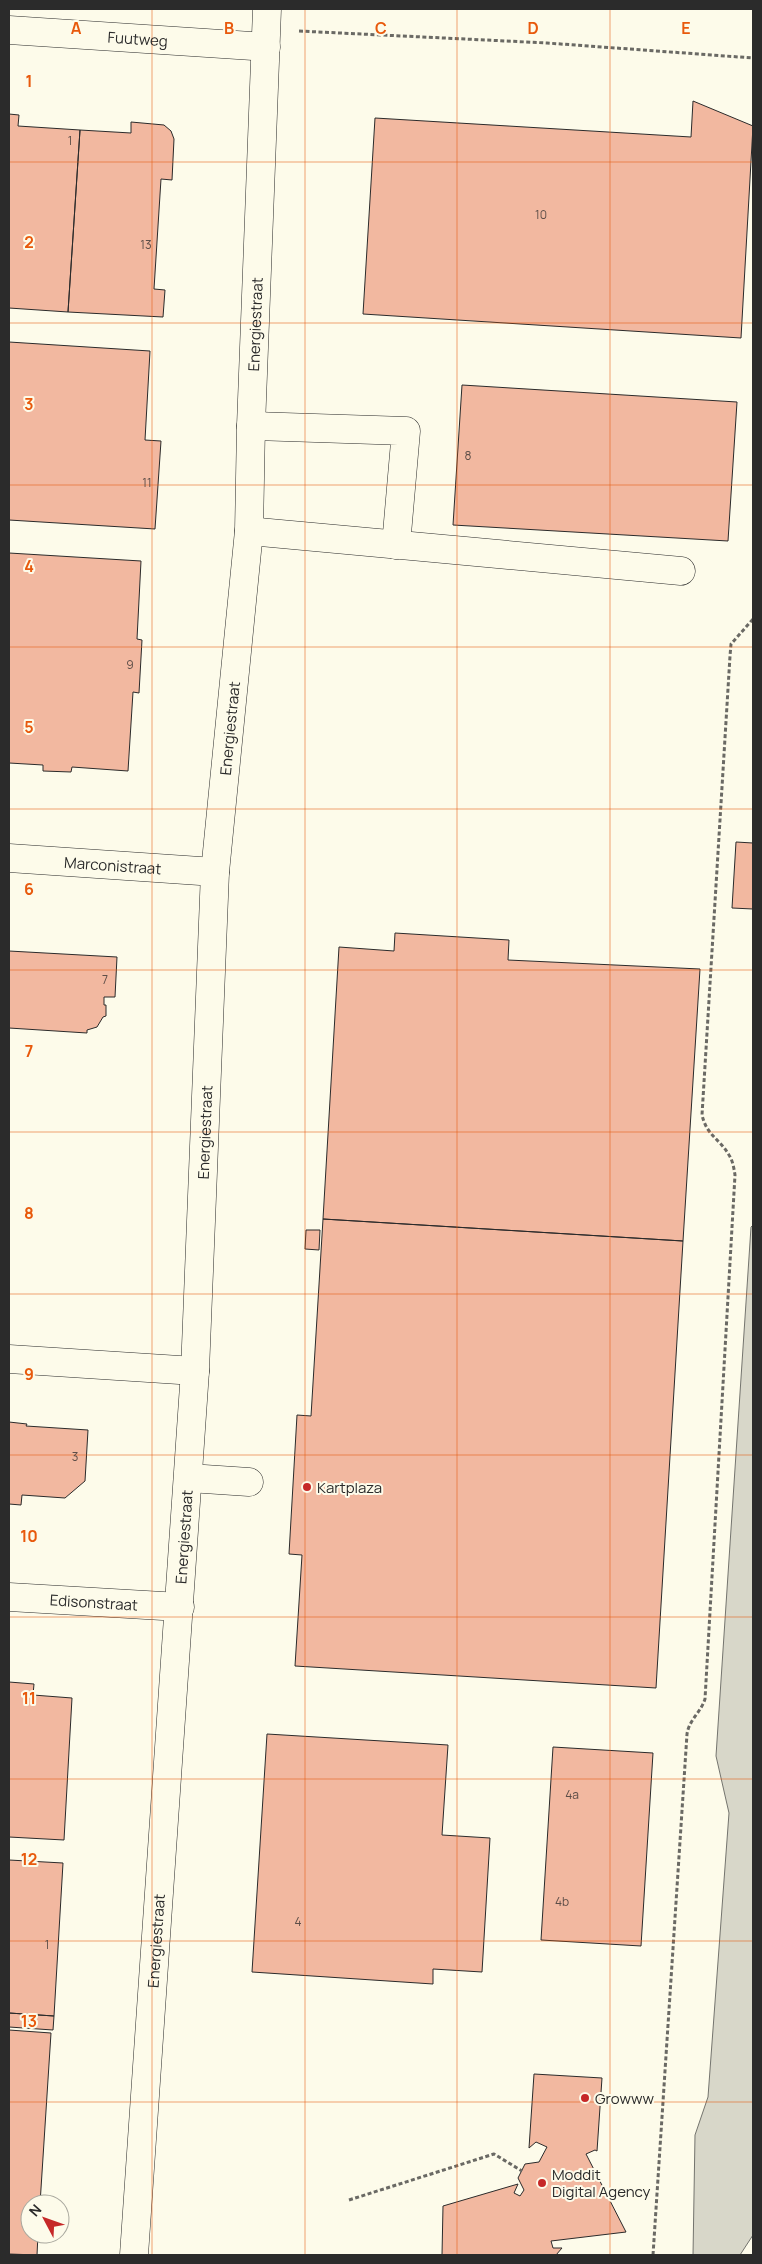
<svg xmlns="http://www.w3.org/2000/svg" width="762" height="2264" font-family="Manrope,sans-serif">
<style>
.water{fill:#d8d7c9;stroke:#74746e}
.building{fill:#f2b8a0;stroke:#2b2b2b}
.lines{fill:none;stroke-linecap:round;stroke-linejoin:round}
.minor-casing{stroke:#2b2b2b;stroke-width:29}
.path{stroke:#6a6964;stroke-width:3;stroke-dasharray:4 2.5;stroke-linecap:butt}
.minor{stroke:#fdfbea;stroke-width:28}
.grid{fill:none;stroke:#e8590c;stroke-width:1;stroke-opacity:0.55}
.poi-dot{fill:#c62828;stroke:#fdfbea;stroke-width:2}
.labels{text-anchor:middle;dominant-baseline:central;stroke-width:4;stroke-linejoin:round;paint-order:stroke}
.number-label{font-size:12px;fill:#5d4e48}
.street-label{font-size:15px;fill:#2b2b2b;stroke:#fdfbea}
.poi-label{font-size:15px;fill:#2b2b2b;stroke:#fdfbea;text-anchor:start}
.grid-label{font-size:16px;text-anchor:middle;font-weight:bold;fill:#e8590c;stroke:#fdfbea;stroke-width:4;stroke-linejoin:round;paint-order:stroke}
</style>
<rect width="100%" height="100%" fill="#fdfbea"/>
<path class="water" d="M753,1225V2235L740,2255H693L695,2135L708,2097L729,1813L716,1756L751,1227Z"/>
<path class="building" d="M693,101L753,126L741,338L363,314L375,118L691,137Z
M9,114L19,115L18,126L80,130L68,312L9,308Z
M131,122L164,125L171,131L174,139L172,180L161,179L154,289L165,290L163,317L68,312L80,130L131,133Z
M9,342L150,351L145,440L161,441L155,529L9,520Z
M462,385L737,402L728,541L453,525Z
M9,553L141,561L137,639L142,640L139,693L133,692L128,771L72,767L71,772L43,771V765L9,763Z
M736,842L753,843V909L732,908Z
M395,933L509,940L508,960L700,969L683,1241L323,1219L339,947L394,951Z
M9,951L117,957L115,997H104V1005H106V1016L103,1017L97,1027L87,1030V1033L9,1028Z
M323,1219L683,1241L656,1688L295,1666L302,1555L289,1554L297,1415L311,1416Z
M306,1230H320L319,1250L305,1249Z
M9,1422L27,1424L26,1426L88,1430L85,1481L65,1498L22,1495L21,1505L9,1504Z
M9,1682L34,1684L33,1695L72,1698L64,1840L9,1837Z
M267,1734L448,1745L442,1835L490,1838L482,1972L433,1969V1984L252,1972Z
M553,1747L653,1753L641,1946L541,1940Z
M9,1860L63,1863L54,2016L9,2013Z
M9,2013L54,2016L53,2030L9,2027Z
M9,2030L51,2033L40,2204H30V2234H38L37,2255L9,2254Z
M534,2074L602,2078L597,2151L595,2150L586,2154L626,2232L551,2241L553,2248H562L556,2255H442L443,2206L518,2184L514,2193L520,2196L524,2190L518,2178L525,2164L539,2162L547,2147L536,2142L529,2148Z"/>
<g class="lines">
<defs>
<g id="minor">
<path id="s1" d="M9,30L266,47"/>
<path d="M251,426L406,431L396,545"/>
<path d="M249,531L681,571"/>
<path id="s2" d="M9,858L215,872"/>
<path d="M9,1359L195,1371"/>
<path d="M189,1478L249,1482"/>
<path id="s3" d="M9,1597L180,1607"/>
<path id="s4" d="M134,2255L195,1371L215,872L249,531L251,426L267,9"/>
</g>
</defs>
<use href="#minor" class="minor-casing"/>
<path class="path" d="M299,31L547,43L753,58
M349,2200L494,2154L522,2171
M653,2255L687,1734C689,1720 701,1712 705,1699L735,1175C734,1169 733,1161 729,1155C719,1138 707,1136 702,1115L730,656L731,644L753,619"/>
<use href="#minor" class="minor"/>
</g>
<path class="grid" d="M152,9V2255M305,9V2255M457,9V2255M610,9V2255M9,162H753M9,323H753M9,485H753M9,647H753M9,809H753M9,970H753M9,1132H753M9,1294H753M9,1455H753M9,1617H753M9,1779H753M9,1941H753M9,2102H753"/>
<g class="poi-dot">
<circle cx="307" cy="1487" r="5"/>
<circle cx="585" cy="2098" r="5"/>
<circle cx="542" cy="2183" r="5"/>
</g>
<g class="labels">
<g class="number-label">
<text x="70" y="140">1</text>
<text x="541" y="214">10</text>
<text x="146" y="244">13</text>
<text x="468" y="455">8</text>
<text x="147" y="482">11</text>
<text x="130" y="664">9</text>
<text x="105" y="979">7</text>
<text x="75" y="1456">3</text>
<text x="572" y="1794">4a</text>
<text x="562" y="1901">4b</text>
<text x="298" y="1921">4</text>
<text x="47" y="1944">1</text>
</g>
<g class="street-label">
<text stroke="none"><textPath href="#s1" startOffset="129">Fuutweg</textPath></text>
<text stroke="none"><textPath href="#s4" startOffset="1935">Energiestraat</textPath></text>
<text stroke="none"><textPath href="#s4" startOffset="1530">Energiestraat</textPath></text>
<text stroke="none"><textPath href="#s2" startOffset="104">Marconistraat</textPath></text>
<text stroke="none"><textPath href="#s4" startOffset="1125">Energiestraat</textPath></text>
<text stroke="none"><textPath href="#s4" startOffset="720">Energiestraat</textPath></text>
<text stroke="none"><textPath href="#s3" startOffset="85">Edisonstraat</textPath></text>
<text stroke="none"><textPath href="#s4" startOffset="315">Energiestraat</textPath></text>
</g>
<g class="poi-label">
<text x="317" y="1487">Kartplaza</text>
<text x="595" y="2098">Growww</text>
<text x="552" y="2174">Moddit<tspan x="552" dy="17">Digital Agency</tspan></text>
</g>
</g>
<g class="grid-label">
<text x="76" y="34">A</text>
<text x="229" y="34">B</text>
<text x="381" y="34">C</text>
<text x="533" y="34">D</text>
<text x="686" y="34">E</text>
<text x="29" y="87">1</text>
<text x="29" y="248">2</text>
<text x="29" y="410">3</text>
<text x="29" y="572">4</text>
<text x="29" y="733">5</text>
<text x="29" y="895">6</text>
<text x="29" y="1057">7</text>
<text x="29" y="1219">8</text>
<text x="29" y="1380">9</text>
<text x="29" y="1542">10</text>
<text x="29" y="1704">11</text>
<text x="29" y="1865">12</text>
<text x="29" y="2027">13</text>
</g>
<rect width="762" height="2264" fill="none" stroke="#2b2b2b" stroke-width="20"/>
<g transform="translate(45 2219) rotate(311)"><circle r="24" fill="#fdfbea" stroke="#a9a89e"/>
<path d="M0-4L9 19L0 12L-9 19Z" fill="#c62828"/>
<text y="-8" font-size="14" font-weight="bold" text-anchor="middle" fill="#2b2b2b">N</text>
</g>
</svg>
